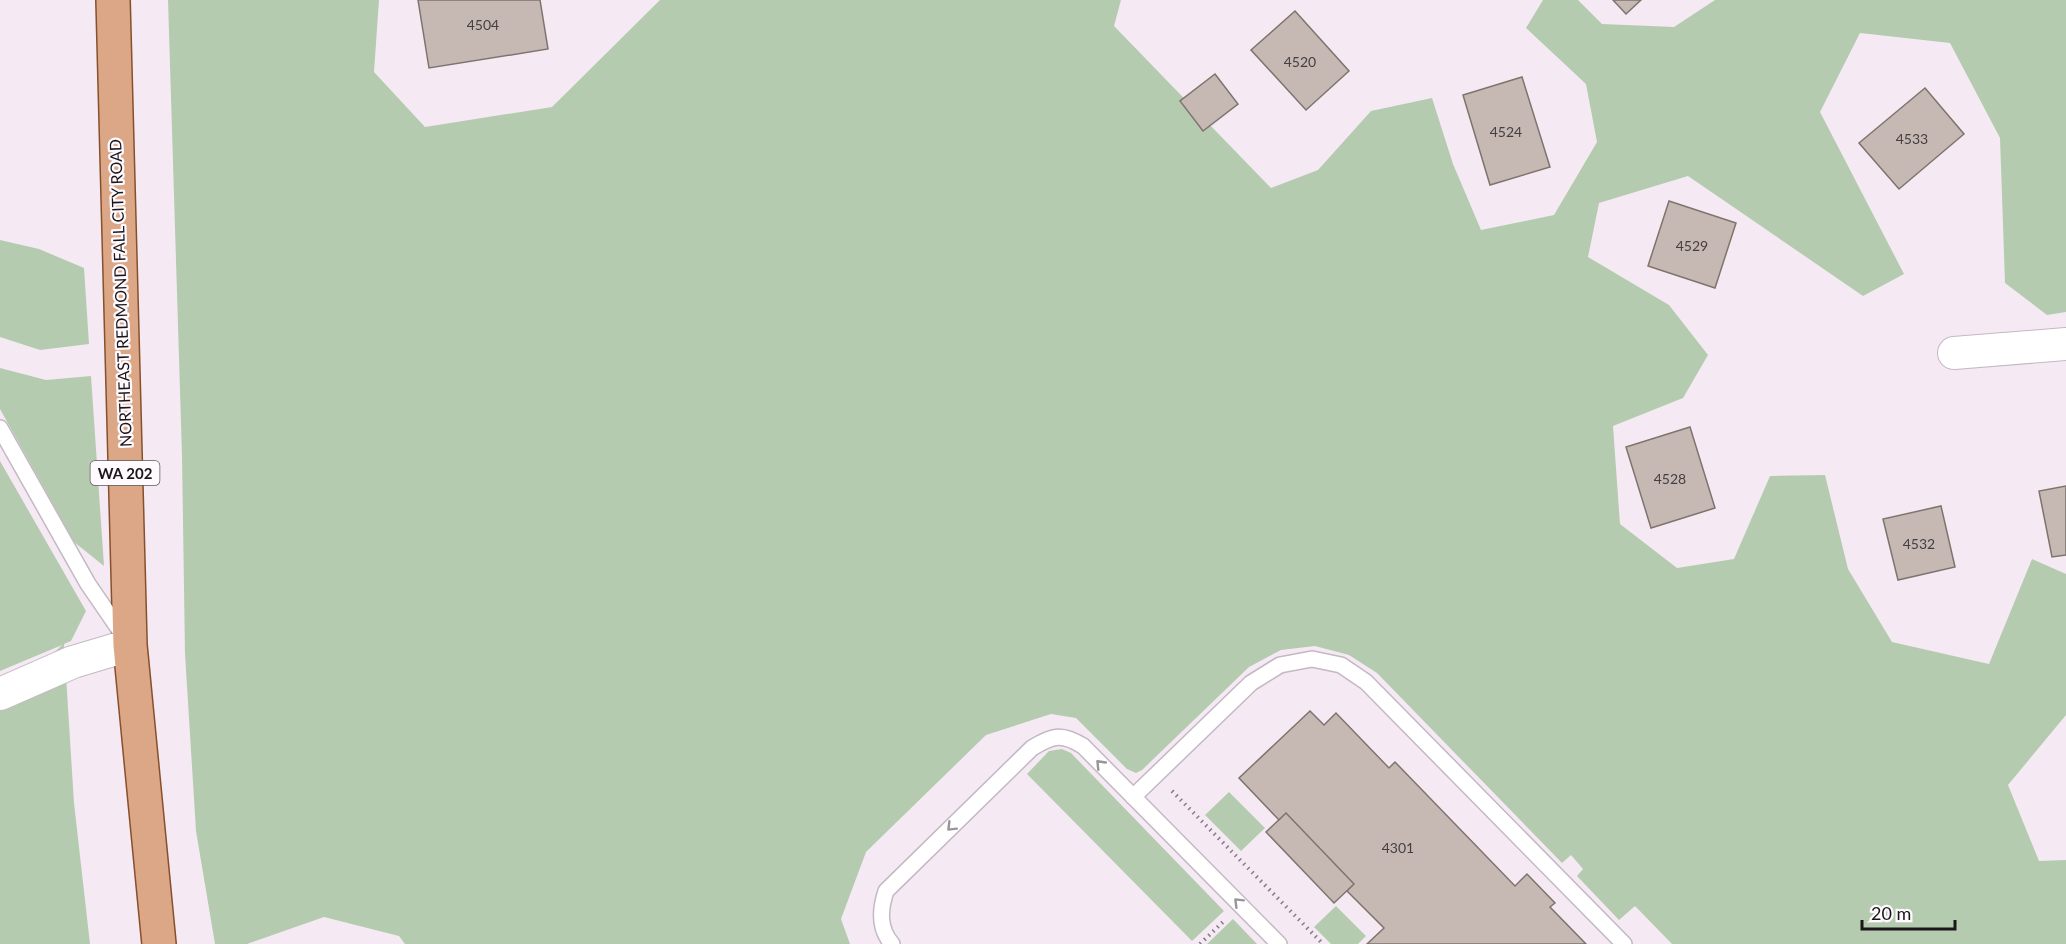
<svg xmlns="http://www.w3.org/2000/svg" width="2066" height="944" font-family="Lato,sans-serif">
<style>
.green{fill:#b5cbaf}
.building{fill:#c6b9b3;stroke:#7f746d;stroke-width:1.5}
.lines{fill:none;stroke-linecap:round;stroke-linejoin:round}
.service-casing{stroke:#c3b9c3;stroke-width:18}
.minor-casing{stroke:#c3b9c3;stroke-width:34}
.primary-casing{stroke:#884f2c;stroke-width:36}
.path{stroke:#857d84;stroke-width:4;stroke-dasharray:1.5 4.5;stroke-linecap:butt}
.service{stroke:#fff;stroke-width:15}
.minor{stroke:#fff;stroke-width:32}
.primary{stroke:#dba786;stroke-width:33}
.oneway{stroke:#989698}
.labels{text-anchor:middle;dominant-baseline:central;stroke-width:4.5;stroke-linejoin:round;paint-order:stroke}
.number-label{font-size:14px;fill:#453f40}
.shield{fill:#fefafe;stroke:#5e5a5e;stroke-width:1.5}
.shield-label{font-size:15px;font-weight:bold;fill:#1a161a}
.street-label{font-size:16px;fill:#1a161a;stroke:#fefafe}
</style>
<rect width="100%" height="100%" fill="#f5eaf4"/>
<path class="green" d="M168,0H379L374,72L425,127L552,107L660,0H1121L1114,26L1271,188L1318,170L1371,111L1432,98L1453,164L1481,230L1554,215L1597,142L1586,84L1526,28L1543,0H1578L1602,24L1674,27L1715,0H2066V312L2047,315L2005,283L2000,138L1950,43L1860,33L1820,112L1904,274L1863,296L1688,176L1599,203L1588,257L1669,305L1708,355L1683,398L1613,426L1620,524L1677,568L1734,559L1770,476L1825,475L1848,569L1892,642L1989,664L2032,559L2066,574V715L2008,785L2039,861L2066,860V944H1672L1635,906L1619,920L1577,876L1583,869L1571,855L1562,863L1377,673L1349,655L1315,646L1281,650L1249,667L1142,770L1136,773L1127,769L1076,718L1051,714L986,735L866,852L841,919L850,944H405L399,936L324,917L247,944H215L196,831L185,654L182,456Z
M0,240L39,249L84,268L89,344L40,350L0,337Z
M0,368L46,380L91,376L104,566L74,542L0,409Z
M0,461L86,611L71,641L64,644L74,803L90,944H0V706L62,645L0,671Z
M1062,749L1071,753L1224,911L1192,941L1027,774L1049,751Z
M1229,792L1265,828L1241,851L1205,815Z
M1336,906L1366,936L1358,944H1331L1314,927Z
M1233,919L1257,944H1207Z"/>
<path class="building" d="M418,0H540L548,49L429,68Z
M1613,0H1641L1626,14Z
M1295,11L1349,71L1306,110L1251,50Z
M1215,74L1238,104L1203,131L1180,101Z
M1522,77L1550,167L1490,185L1463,95Z
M1925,88L1964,134L1899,189L1859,143Z
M1669,201L1736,223L1715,288L1648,266Z
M1690,427L1715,508L1651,528L1626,447Z
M2066,486V555L2052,557L2039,491Z
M1941,506L1955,567L1898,580L1883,519Z
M1310,711L1324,725L1336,713L1389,768L1395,762L1515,886L1527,874L1555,903L1550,907L1586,944H1367L1384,928L1347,891L1354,884L1286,813L1279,820L1239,778Z
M1286,813L1354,884L1334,903L1266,832Z"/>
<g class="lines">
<defs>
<path id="service" d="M0,428L88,584L123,635
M1133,797L1251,683L1280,665L1312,659L1341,665L1366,682L1624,944
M892,944C878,928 880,909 886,891L1032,748C1053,735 1062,733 1083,746L1279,944"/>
<path id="minor" d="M1954,353L2066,344
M0,694L73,662L130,645"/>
<path id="primary" d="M113,0L130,645L159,944"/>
</defs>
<use href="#service" class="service-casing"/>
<use href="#minor" class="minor-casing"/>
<use href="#primary" class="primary-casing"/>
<path class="path" d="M1172,791L1323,944
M1200,944L1225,920"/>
<use href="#service" class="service"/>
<use href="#minor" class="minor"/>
<use href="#primary" class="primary"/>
</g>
<defs><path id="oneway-chevron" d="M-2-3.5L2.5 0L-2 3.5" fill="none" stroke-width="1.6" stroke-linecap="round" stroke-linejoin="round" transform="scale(1.5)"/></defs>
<g class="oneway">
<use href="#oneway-chevron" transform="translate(1100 764) rotate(-134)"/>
<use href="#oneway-chevron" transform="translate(951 827) rotate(135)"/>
<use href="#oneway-chevron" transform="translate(1238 902) rotate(-135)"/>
</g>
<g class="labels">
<g class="number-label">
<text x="483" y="24">4504</text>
<text x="1300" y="61">4520</text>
<text x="1506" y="131">4524</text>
<text x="1912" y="138">4533</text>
<text x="1692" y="245">4529</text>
<text x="1670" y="478">4528</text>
<text x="1919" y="543">4532</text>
<text x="1398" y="847">4301</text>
</g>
<rect class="shield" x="90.5" y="461" width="69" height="24" rx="4.5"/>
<g class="shield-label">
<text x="125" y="473">WA 202</text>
</g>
<g class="street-label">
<text transform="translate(120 293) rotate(-92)">NORTHEAST REDMOND FALL CITY ROAD</text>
</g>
</g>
<path d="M1862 920v9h93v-9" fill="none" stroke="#1a161a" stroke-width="3"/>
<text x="1871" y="920" font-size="18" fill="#1a161a" stroke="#fefafe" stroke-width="4.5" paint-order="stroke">20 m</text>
</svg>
